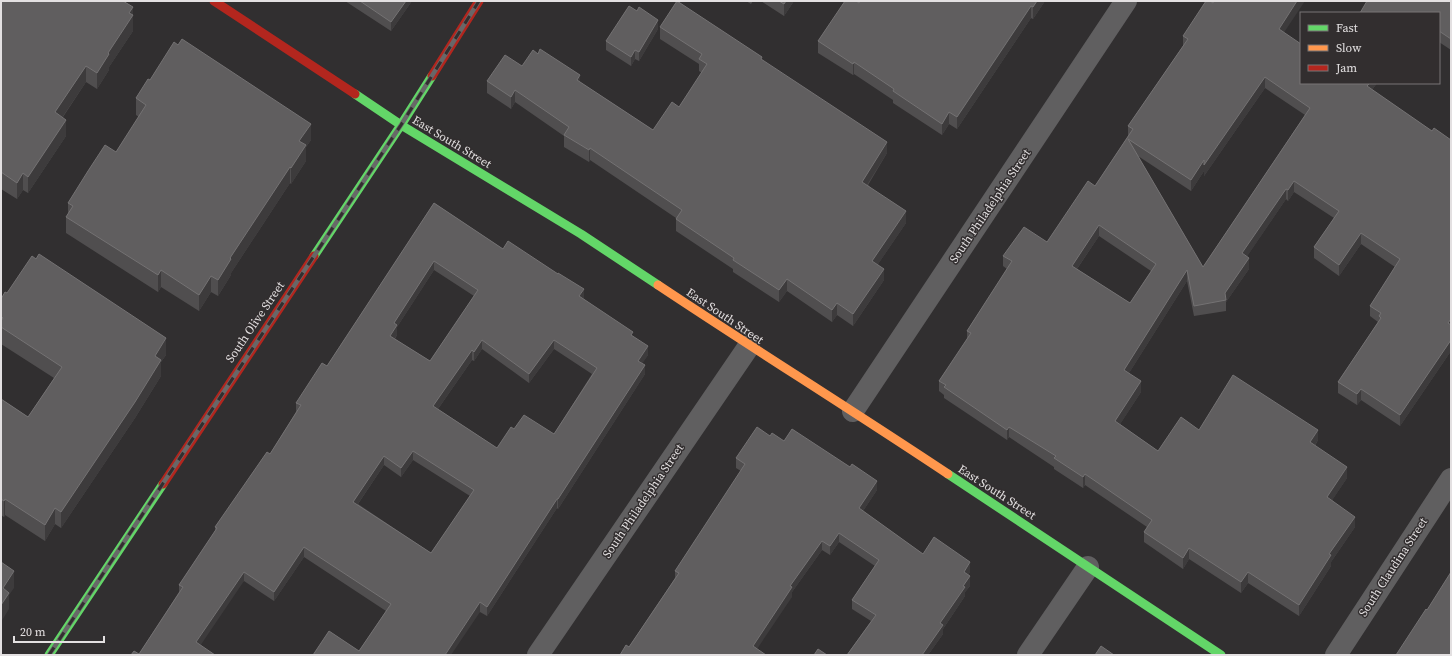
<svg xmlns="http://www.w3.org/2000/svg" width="1452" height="656" font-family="'Source Serif 4',serif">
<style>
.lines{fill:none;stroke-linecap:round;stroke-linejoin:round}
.street{stroke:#605f60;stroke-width:22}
.fast{stroke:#63d668;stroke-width:9}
.slow{stroke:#ff974d;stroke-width:9}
.jam{stroke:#b3261e;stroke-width:9}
.rail-casing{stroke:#686768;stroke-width:4.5}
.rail{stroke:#322e2f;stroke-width:3;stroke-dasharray:9;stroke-linecap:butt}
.wall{fill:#504e4f;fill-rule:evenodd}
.shaded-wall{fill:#3d3b3c}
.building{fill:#605e5f;stroke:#747273;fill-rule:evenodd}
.labels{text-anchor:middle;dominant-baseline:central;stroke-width:3;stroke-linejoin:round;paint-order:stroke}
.street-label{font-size:12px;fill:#e3e0e1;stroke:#322e2f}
</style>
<rect width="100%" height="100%" fill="#312f30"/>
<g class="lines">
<path class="street" d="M853,411L1126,1
M538,655L749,346
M1028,655L1088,567
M1336,655L1451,479"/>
<path class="fast" d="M355,94L401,125L581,234L658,285
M314,256L401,125L432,76
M948,474L1221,655
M49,655L163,484"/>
<path class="slow" d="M658,285C754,349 852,410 948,474"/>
<path class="jam" d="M214,1L355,94
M432,76L479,1
M163,484L314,256"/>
<defs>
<path id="rail" d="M49,655L401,125L479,1"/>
</defs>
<use href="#rail" class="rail-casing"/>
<use href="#rail" class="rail"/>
</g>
<path class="wall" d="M1,1L133,7V31L109,67V70L97,89L86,82L63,117L66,136L28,193L23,190L17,199L1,189Z
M345,1H412L391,31Z
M746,1H753L751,4Z
M761,1H794L784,16Z
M860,1H1045L1033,19L1031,18L957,129L949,124L942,135L893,103V100L854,74L853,75L818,53V41Z
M1366,1H1451V50L1439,42V13Z
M1213,3L1284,33L1301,83H1377L1372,90L1432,131L1451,140V351L1400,426L1361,400L1357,405L1338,393V382L1378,322L1370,316V306L1395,267L1361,244L1339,276L1314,258V247L1334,218L1294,192L1288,201L1286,199L1247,256L1249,269L1226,302V311L1194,316L1187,281L1129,373L1141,392L1120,424L1158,451L1199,430L1318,440L1315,446L1347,478L1332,500L1355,527L1331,562V566L1299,616L1248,583L1241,593L1189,559L1183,569L1144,542V532L1147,527L1085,485L1083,488L1054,469V467L1009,437L1007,440L944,398V395L939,391V381L967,340V331L1007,269L1003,266V256L1047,242L1095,186L1128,136V126L1183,46V36ZM1265,88L1305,115L1203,267L1138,156L1191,191L1204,171V176ZM1099,236L1151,271L1130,303L1077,269Z
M660,27L762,60L887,153L868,185L906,223L878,264L884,280L853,326L837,315L832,322L787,291L779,302L733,272V269L676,231V218L590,160L589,162L564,147V136L515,102L511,109L487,93V81L522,66L538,54L580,82L653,130L679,107L702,73L699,71V64L660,39Z
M658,29L639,61L635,59L631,66L606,50V41Z
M150,80L311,140L306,147V161L291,184L290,183L231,273V275L218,296L211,292L199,311L161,287L158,292L66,233V217L68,214V203L116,152L139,117L136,115V98Z
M434,203L503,249L584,299L633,337L648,355L642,363L645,374L558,509L557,508L487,616L480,612L359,651L386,611L304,557L274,601L244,581L139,654L179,592V585L215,531V527L270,454L296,412V403L327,366ZM434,270L474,296L430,361L395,339L397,335V327ZM482,349L529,383L554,349L592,374L554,434L514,429L497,448L438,409L472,360L474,361ZM413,460L470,496L431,553L358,504L384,465L401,477Z
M7,293L166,355L161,362V376L135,418L61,528L55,524L45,541L5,515L4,517L1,515V399L28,417L54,378L1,344V299Z
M770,436L784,441L877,490L863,511L923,554L970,572L968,575L970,586L965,592V596L943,629V634L928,655H847L871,621L852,609V600L875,566L839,542L830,555L822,550L792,592V597L629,647L675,578V571L741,471L736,468V458Z"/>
<path class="shaded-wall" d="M406,1H412L391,31V22Z
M786,1H794L784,16V4Z
M1037,1H1045L1033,19V7Z
M1297,1H1305L1279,40V29Z
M1031,6V18L957,129V117Z
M133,7V31L109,67V70L97,89V73L129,13Z
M658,20V29L639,61V52Z
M635,50V59L631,66V57Z
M854,62V74L853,75V64Z
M86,66V82L55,128V112Z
M580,75V87L577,80Z
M1265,77V88L1204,176V171L1191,191V180L1204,160Z
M1370,83H1377L1367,97V86Z
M515,90V102L511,109V97Z
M949,112V124L942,135V124Z
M66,120V136L28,193V177Z
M311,124V140L306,147V161L291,184V168L299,141Z
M887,142V153L862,193V182Z
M590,148V160L589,162V150Z
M290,167V183L231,273V275L218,296V280L230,258Z
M23,173V190L17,199V183Z
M1294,181V192L1288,201V190Z
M1286,189V199L1242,264V253Z
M906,211V223L872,273V261Z
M1099,225V236L1072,276V266Z
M1361,233V244L1339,276V265Z
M1249,258V269L1226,302L1225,293Z
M434,261V270L397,327V335L390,345V336L394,323Z
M884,269V280L853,326V314Z
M161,270V287L158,292V275Z
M1187,270V281L1124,381V370Z
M211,276V292L199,311V295Z
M787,279V291L779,302V290Z
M584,289V299L579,296Z
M837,303V315L832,322V310Z
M1451,319V330L1448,323Z
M166,338V355L161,362V376L135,418L61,528V512L155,356Z
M482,340V349L474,361V352Z
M554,340V349L529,383V374Z
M1451,340V351L1400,426V415Z
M648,346V355L638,370V361Z
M472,350V360L433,416V406Z
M645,365V374L558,509V499Z
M1141,381V392L1115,432V421Z
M1361,389V400L1357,405V394Z
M1009,427V437L1007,440V430Z
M1318,430V440L1310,453V442Z
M413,451V460L401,477V468Z
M384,456V465L353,511V502Z
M1347,467V478L1327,508V497Z
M1085,474V485L1083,488V477Z
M877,481V490L859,517V508Z
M5,499V515L4,517V501Z
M557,499V508L487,616V607Z
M55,508V524L45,541V525Z
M1355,517V527L1331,562V566L1299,616V605L1329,554Z
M839,533V542L830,555V546Z
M822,541V550L792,592V597L753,655V646L790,586Z
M304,547V557L274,601V592Z
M1189,548V559L1183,569V558Z
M970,562V572L964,582V572Z
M14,571V588L9,595V609L1,622V605L3,588Z
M244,572V581L196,652V642Z
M1248,572V583L1241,593V582Z
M970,576V586L965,592V596L943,629V634L928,655H922L940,623Z
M480,602V612L451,655H445Z"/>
<path class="building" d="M1,1H123L133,7L129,13L133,15L108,53L109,54L97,73L86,66L55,112L66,120L28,177L23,173L17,183L1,172Z
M360,1H406L391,22Z
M677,1L762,57L761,59L887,142L862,182L906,211L872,261L884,269L853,314L837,303L832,310L787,279L779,290L733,260L734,258L676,219L682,210L590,148L589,150L564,135L569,127L515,90L511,97L487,81L505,55L522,66L533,50L538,54L540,49L580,75L577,80L653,130L672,102L679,107L707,64L699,59L702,54L660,27Z
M779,1H786L784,4Z
M845,1H856L859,3L860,1H1037L1033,7L1031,6L957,117L949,112L942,124L893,91L894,89L854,62L853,64L818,41Z
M1206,1H1210L1213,3L1214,1H1297L1279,29L1301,44V83H1370L1367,86L1432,131L1434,128L1451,140V319L1448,323L1451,325V340L1400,415L1361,389L1357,394L1338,382L1381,318L1379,316L1381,313L1370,306L1400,259L1361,233L1339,265L1314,247L1339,211L1294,181L1288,190L1286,189L1242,253L1249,258L1225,293L1226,300L1194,306L1187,270L1124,370L1141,381L1115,421L1158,451L1181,417L1199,430L1233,375L1318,430L1310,442L1347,467L1327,497L1355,517L1329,554L1331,555L1299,605L1248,572L1241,582L1189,548L1183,558L1144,532L1152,520L1085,474L1083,477L1054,458L1056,456L1009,427L1007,430L944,387L946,385L939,381L971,333L967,331L1012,261L1003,256L1024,227L1047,242L1088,181L1095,186L1133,129L1128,126L1188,39L1183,36ZM1265,77L1310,108L1203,267L1128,139L1191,180L1204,160V165ZM1099,225L1156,264L1130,303L1072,266Z
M1367,1H1451V39L1439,31V13H1360Z
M629,6L637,11L639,7L658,20L639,52L635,50L631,57L606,41Z
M182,39L311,124L299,141L306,145L291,168L290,167L230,258L231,259L218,280L211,276L199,295L161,270L158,275L66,217L73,206L68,203L88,171L105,145L116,152L146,105L136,98L148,79L150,80L174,42L178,45Z
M434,203L503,249L508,241L558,274V273L584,289L579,296L633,332L631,335L648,346L638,361L645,365L558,499H557L487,607L480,602L445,655H313L329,631L359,651L391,604L304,547L274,592L244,572L196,642L215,655H131L134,651L139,654L183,587L179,585L217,528L215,527L267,452L270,454L301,405L296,403L322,363L327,366ZM434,261L478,290L430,361L390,336L397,325L394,323ZM482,340L529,374L554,340L597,368L554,434L524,415L514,429L511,427L497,448L433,406L472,350L474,352ZM413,451L474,490L431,553L353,502L384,456L401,468Z
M39,254L166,338L155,356L161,360L135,402L61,512L55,508L45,525L5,499L4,501L1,499V399L28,417L62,367L1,327V321L3,318L1,316V299L5,292L7,293L32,256L36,259Z
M757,427L770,436L772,433L784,441L792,429L850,467L852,464L877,481L859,508L923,554L934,537L970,562L964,572L970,576L963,586L965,587L940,623L943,625L922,655H847L876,615L852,600L879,560L839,533L830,546L822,541L790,586L792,587L753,646L766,655H620L626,645L629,647L679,573L675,571L745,464L736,458Z
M1,562L14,571L3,588L9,593L1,605Z
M1451,572V655H1396L1426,609L1427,610Z
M1101,646L1114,655H1095Z
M818,649L827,655H814Z"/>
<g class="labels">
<g class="street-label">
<text transform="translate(452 142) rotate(31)">East South Street</text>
<text transform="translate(990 206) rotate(-56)">South Philadelphia Street</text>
<text transform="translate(725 316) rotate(34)">East South Street</text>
<text transform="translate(255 322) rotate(-56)">South Olive Street</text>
<text transform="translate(997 492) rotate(33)">East South Street</text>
<text transform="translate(643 501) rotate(-56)">South Philadelphia Street</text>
<text transform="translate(1393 567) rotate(-57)">South Claudina Street</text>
</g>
</g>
<rect width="1452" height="656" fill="none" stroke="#e3e0e1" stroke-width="4"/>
<rect x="1300" y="12" width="140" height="72" fill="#322e2f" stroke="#797576"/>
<rect x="1308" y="25" width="20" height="6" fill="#63d668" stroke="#797576"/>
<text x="1336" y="32" font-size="12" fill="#e3e0e1">Fast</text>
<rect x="1308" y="45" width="20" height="6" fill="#ff974d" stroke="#797576"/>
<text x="1336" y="52" font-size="12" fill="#e3e0e1">Slow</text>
<rect x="1308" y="65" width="20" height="6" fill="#b3261e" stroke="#797576"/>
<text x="1336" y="72" font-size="12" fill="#e3e0e1">Jam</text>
<path d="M14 636v6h90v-6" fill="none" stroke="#e3e0e1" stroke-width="2"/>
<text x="20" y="636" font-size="12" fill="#e3e0e1" stroke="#322e2f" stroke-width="3" paint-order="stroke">20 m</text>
</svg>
